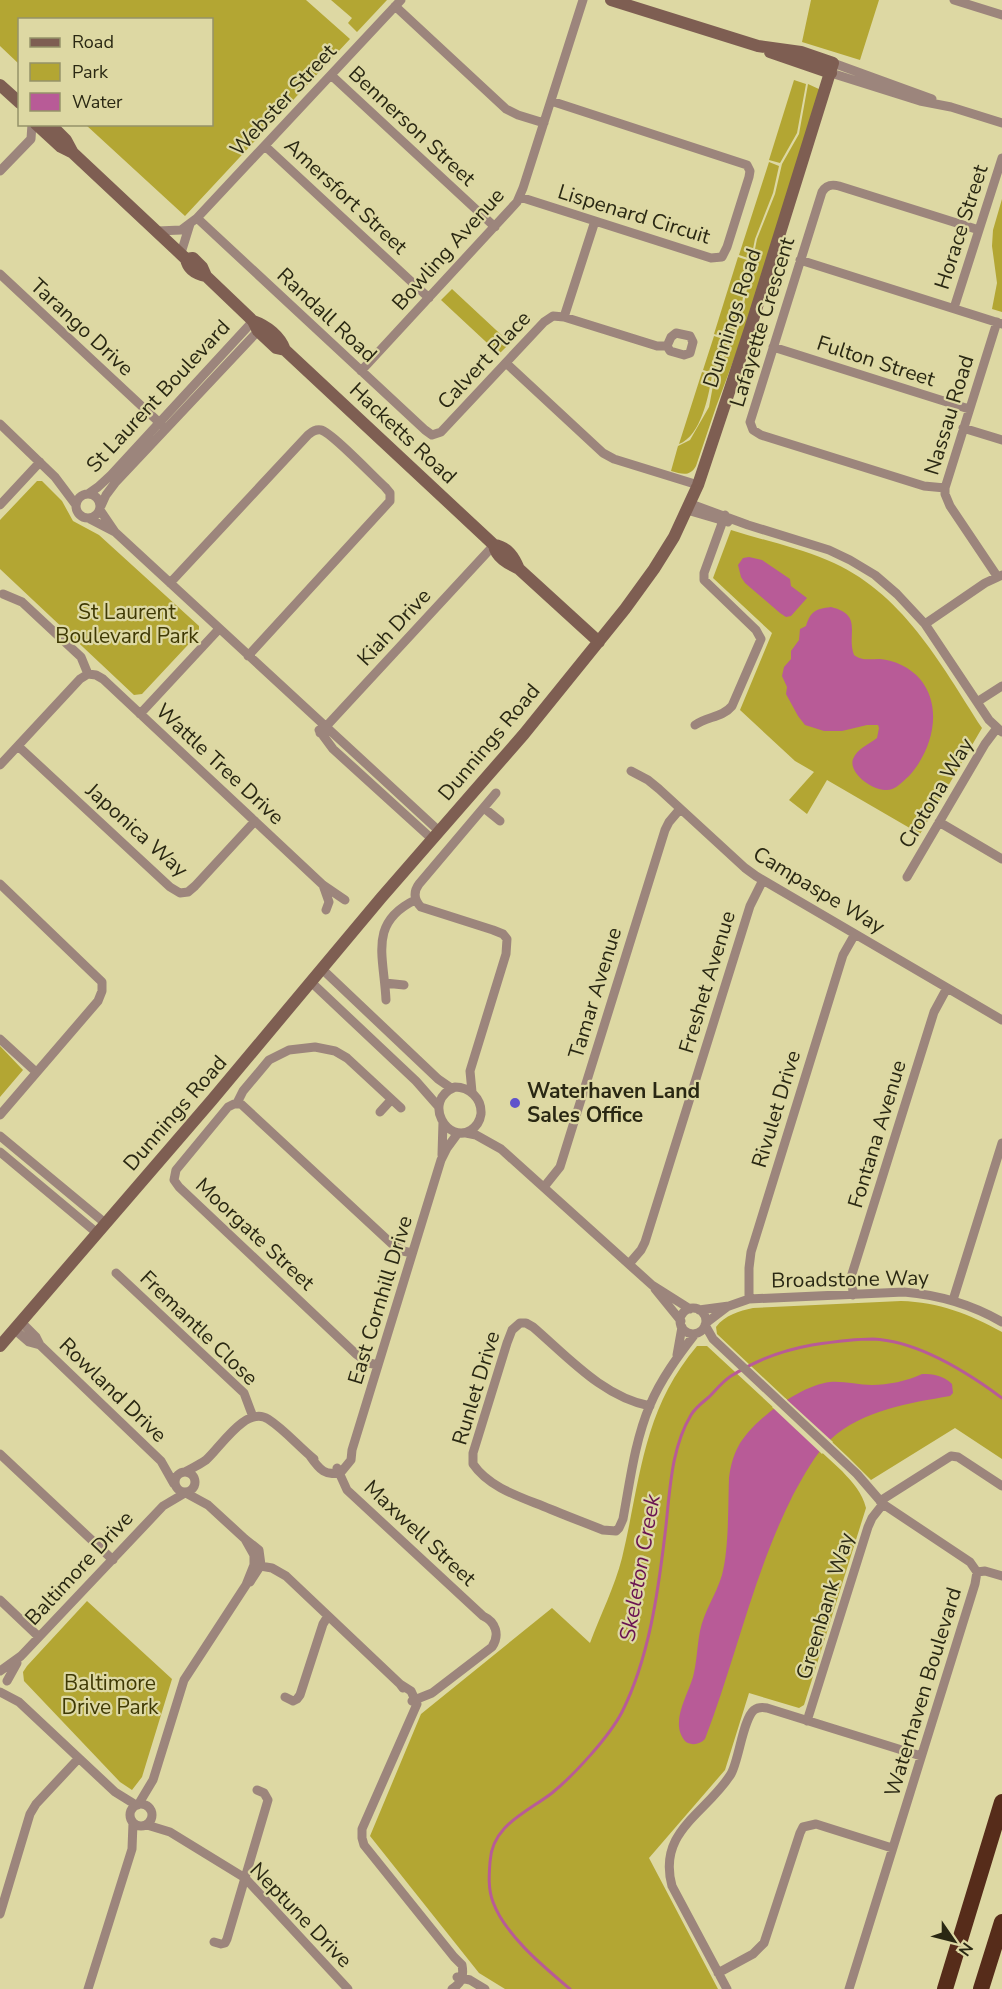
<svg xmlns="http://www.w3.org/2000/svg" width="1002" height="1989" font-family="'Nunito Sans',sans-serif">
<style>
.green{fill:#b3a633}
.water{fill:#b85b97}
.pier{fill:#ddd8a3}
.lines{fill:none;stroke-linecap:round;stroke-linejoin:round}
.stream{stroke:#b85b97;stroke-width:3}
.street{stroke:#9c857c;stroke-width:9}
.secondary{stroke:#7e5e52;stroke-width:12}
.highway{stroke:#562c1a;stroke-width:16}
.poi-dot{fill:#5f53cb;stroke:#ddd8a3;stroke-width:2}
.labels{text-anchor:middle;dominant-baseline:central;stroke-width:4.5;stroke-linejoin:round;paint-order:stroke}
.street-label{font-size:21px;fill:#2a2813;stroke:#ddd8a3}
.park-label{font-size:21px;fill:#3f3904;stroke:#ddd8a3}
.poi-label{font-size:21px;font-weight:bold;fill:#2a2813;stroke:#ddd8a3;text-anchor:start}
.water-label{font-size:22px;font-style:italic;fill:#6a1351;stroke:#ddd8a3}
</style>
<rect width="100%" height="100%" fill="#ddd8a3"/>
<path class="green" d="M0,0H306L350,39L185,216L86,125L212,124V20H20L19,64L0,46Z
M331,0H387L357,32L348,23L352,18Z
M811,0H879L860,60L802,42Z
M794,80L806,84L797,133L780,163L769,160Z
M808,84L821,90L740,343L716,407L696,466C690,477 682,474 671,471L678,446L690,440L709,407L715,375L740,324L757,239L775,194L782,164L799,134Z
M769,162L779,166L773,193L755,239L751,259L739,255Z
M1002,199V312L992,309L997,283L992,246L993,230Z
M738,257L750,261L738,323L730,339L714,334Z
M452,289L510,343L499,354L441,300Z
M714,336L729,341L713,373L703,370Z
M702,372L712,375C709,395 701,436 679,444Z
M37,481H42L62,501L73,521L99,535L199,626V633L142,694L134,695L0,569V520Z
M731,530C762,540 796,547 827,560C902,591 940,663 982,728L920,834L827,780L807,814L789,800L814,772L795,761L740,710L772,633L713,578Z
M0,1046L23,1070L0,1097Z
M901,1301C939,1302 969,1314 1002,1332V1459L955,1428L871,1480L848,1457L717,1334L716,1327C725,1315 739,1311 753,1308Z
M697,1346H707L842,1471C853,1483 862,1492 866,1508L804,1705L799,1708L749,1693L725,1770L649,1858L718,1989H505L479,1973L370,1836L421,1714L552,1608L590,1643C600,1616 615,1586 622,1558C641,1479 642,1411 697,1346Z
M87,1601L172,1679L142,1777L132,1790L120,1782L24,1681L23,1672L27,1666Z"/>
<path class="water" d="M749,557L762,560L790,579L791,586L807,598L791,616L786,617L780,613L745,583L741,577L738,565L743,558Z
M831,607C864,615 846,634 854,655C862,661 870,659 880,659C894,660 911,668 920,679C944,708 932,751 909,776C902,782 896,790 886,790C873,791 848,773 853,759C857,749 869,744 877,738L879,728L878,725H867L842,731H824L805,725L798,716L786,694L787,687L782,676L784,667L791,659V651L799,640L800,629L806,626C811,611 815,609 831,607Z
M922,1374C933,1374 943,1375 952,1384L953,1393L950,1396C910,1403 863,1410 831,1439C815,1454 804,1475 793,1495C754,1572 736,1658 705,1739C700,1744 693,1746 686,1742C669,1724 687,1697 693,1677C697,1662 697,1646 700,1631C704,1611 716,1595 722,1575C729,1549 728,1506 729,1478C730,1468 733,1456 738,1447C751,1421 801,1385 830,1382C844,1381 858,1385 872,1385C888,1385 907,1381 922,1374Z"/>
<path class="pier" d="M785,1398L833,1442L822,1454L772,1407Z"/>
<g class="lines">
<path class="stream" d="M570,1989C544,1967 505,1935 493,1902C488,1889 489,1875 490,1862C492,1825 526,1813 552,1793C574,1775 609,1737 622,1712C649,1658 658,1593 665,1534C670,1494 670,1450 691,1415C695,1408 703,1402 709,1397C716,1390 723,1381 731,1376C756,1360 784,1350 812,1345C832,1342 853,1339 873,1339C918,1341 967,1372 1002,1398"/>
<path class="street" d="M954,0L1002,15
M395,6L506,109L518,115L544,123
M833,63L932,99
M831,73L920,101L951,107L1002,123
M331,75L495,227
M265,146L429,298
M0,171L31,139L32,124
M520,197L711,258L722,257L727,247L749,177L750,171L747,165L551,101
M197,218L425,430L432,435L441,432L544,322L553,316L564,317L657,346H667L670,351L684,355L690,353L693,342L690,336L676,333L671,337L667,346
M158,231L181,230L197,218L401,0
M181,253L190,224
M800,260L1002,324
M0,274L163,426
M954,308L1002,158
M564,317L595,221
M997,322L945,488V494L950,506L997,576
M773,347L969,409
M506,363L603,453L614,459L698,485
M361,371L517,202L523,188L583,0
M0,424L55,477L76,505
M963,428L1002,440
M945,488L924,486L761,435L753,430L750,422L822,192C826,185 831,184 839,186L979,230
M76 506a12 12 0 1 1 24 0a12 12 0 1 1-24 0Z
M88,494L98,487L111,475L253,321
M691,504L748,525L829,550L850,560L875,575L897,594L925,624L989,720L1002,732
M0,505L40,462
M101,506L106,495L115,483L258,331
M100,510L115,532L439,831
M687,510L728,522
M90,519L115,532
M170,583L308,435C312,432 315,429 321,430C331,432 374,477 385,487L390,493V501L248,656
M3,594L22,602L81,657L88,674
M925,624L985,583L1002,575
M88,674L96,675L103,679L323,885L345,900
M977,702L1002,686
M140,714L219,629
M695,725C707,716 722,718 732,706L761,639L756,630L704,580V573L725,515
M319,730L333,749L432,839
M320,733L494,545
M18,746L170,887L180,893L188,892L195,886L255,821
M0,765L80,679L88,674
M631,771L648,780L659,789L745,868L756,876L1002,1020
M484,808L500,821
M939,822L1002,859
M907,877L985,744L997,728
M0,884L102,982V991L98,1001L0,1115
M323,885L329,902L326,910
M322,969L438,1079L451,1088
M311,982L416,1081L438,1106
M385,983L404,985
M386,1000C384,956 368,923 415,900
M0,1039L36,1072
M455,1087C469,1087 482,1098 481,1114C480,1121 477,1126 471,1130C448,1145 421,1101 455,1087Z
M472,1092L470,1071L506,954L507,939L503,934L493,930L421,907C414,900 413,892 419,884L496,793
M237,1103L243,1091L269,1060L289,1050L315,1047L335,1051L347,1058L401,1108
M380,1112L391,1100
M466,1133L476,1135L501,1149L652,1285L690,1309
M0,1136L105,1223
M0,1152L97,1233
M442,1155L443,1122
M544,1187L560,1167L665,830L669,822L680,809
M629,1264L641,1250L645,1242L750,906L763,880
M116,1273L244,1393L253,1417
M655,1289L681,1321
M853,1295L852,1274L934,1012L947,988
M749,1299V1268L751,1252L843,955L855,934
M953,1300L1002,1143
M680 1321a13 13 0 1 1 26 0a13 13 0 1 1-26 0Z
M699,1310L729,1306L749,1299L904,1292C940,1295 971,1304 1002,1322
M21,1322L36,1337L40,1345L161,1461L174,1484
M706,1323L727,1307
M705,1325L713,1339L857,1474L883,1504L970,1562L977,1572L975,1584L849,1989
M14,1329L29,1342L40,1345
M677,1355L682,1327
M378,1365L369,1363L356,1354L179,1187L174,1180L176,1170L228,1107L234,1104H241L392,1244L403,1251L412,1253
M650,1406C603,1397 568,1357 533,1327L526,1323H520L512,1330L507,1343L473,1453V1464C490,1489 524,1498 550,1509C567,1516 585,1523 603,1530L616,1531L619,1528L623,1519C630,1481 635,1440 650,1405C661,1379 678,1356 695,1334
M0,1454L113,1560
M310,1456C319,1469 326,1478 342,1471L351,1460L352,1450L441,1160L447,1148L458,1133
M337,1468L347,1490L483,1616C496,1622 500,1635 492,1647L432,1693L412,1701
M175 1482a10 10 0 1 1 20 0a10 10 0 1 1-20 0Z
M185,1472C192,1468 199,1465 206,1460C220,1448 246,1405 268,1419C285,1430 298,1446 314,1459
M186,1493L208,1505L245,1539L259,1550L261,1565L250,1582
M880,1501L951,1456L958,1457L1002,1486
M254,1565L272,1568L286,1576L400,1684L403,1688
M977,1572L985,1571L1002,1576
M0,1600L39,1637
M0,1671L21,1656L163,1506L185,1493
M7,1681L17,1663
M400,1684L411,1691L417,1704L362,1829V1838L364,1845L454,1957L462,1965C464,1976 462,1983 452,1989
M0,1692L19,1702L115,1792L136,1805
M285,1697L293,1701L297,1699L300,1695L323,1624L328,1616
M807,1721L868,1527L872,1518L883,1504
M130 1815a11 11 0 1 1 22 0a11 11 0 1 1-22 0Z
M138,1805L153,1780L184,1680L246,1585L254,1565V1555L245,1539
M147,1825L170,1832L245,1878L348,1989
M0,1914L30,1814L36,1804L78,1759
M214,1942L221,1944L225,1943L227,1939L268,1800L264,1793L257,1790
M718,1973L753,1954L764,1943L800,1833L803,1827L816,1824L892,1848
M457,1977L470,1980L485,1989
M88,1989L132,1849L133,1823
M727,1989L672,1886C657,1831 706,1814 731,1774C739,1760 743,1719 754,1710C758,1707 762,1707 767,1708L921,1756"/>
<path class="secondary" d="M770,52L831,73
M0,85L20,103
M36,124L61,147L73,153
M50,124L66,140L73,153L186,259L193,258L202,267L206,276L253,321L258,331L276,348L285,350
M186,259C188,270 195,274 206,276
M253,321C267,326 280,336 285,350L494,545C496,558 509,564 519,569L599,642
M494,545C508,547 514,557 519,569
M0,1346L212,1100L381,898L524,734L625,609L654,569L674,537L698,485L750,329L833,63L801,52L758,46L611,0"/>
<path class="highway" d="M945,1989L1002,1802
M981,1989L1002,1922"/>
</g>
<circle class="poi-dot" cx="515" cy="1103" r="6"/>
<g class="labels">
<g class="street-label">
<text transform="translate(283 100) rotate(-47)">Webster Street</text>
<text transform="translate(412 126) rotate(43)">Bennerson Street</text>
<text transform="translate(346 196) rotate(43)">Amersfort Street</text>
<text transform="translate(634 214) rotate(17)">Lispenard Circuit</text>
<text transform="translate(961 227) rotate(-72)">Horace Street</text>
<text transform="translate(448 249) rotate(-48)">Bowling Avenue</text>
<text transform="translate(327 315) rotate(43)">Randall Road</text>
<text transform="translate(732 318) rotate(-72)">Dunnings Road</text>
<text transform="translate(762 322) rotate(-73)">Lafayette Crescent</text>
<text transform="translate(82 327) rotate(43)">Tarango Drive</text>
<text transform="translate(484 360) rotate(-47)">Calvert Place</text>
<text transform="translate(876 361) rotate(18)">Fulton Street</text>
<text transform="translate(158 396) rotate(-47)">St Laurent Boulevard</text>
<text transform="translate(949 415) rotate(-73)">Nassau Road</text>
<text transform="translate(403 433) rotate(43)">Hacketts Road</text>
<text transform="translate(394 627) rotate(-47)">Kiah Drive</text>
<text transform="translate(489 742) rotate(-50)">Dunnings Road</text>
<text transform="translate(220 764) rotate(43)">Wattle Tree Drive</text>
<text transform="translate(936 793) rotate(-59)">Crotona Way</text>
<text transform="translate(137 830) rotate(42)">Japonica Way</text>
<text transform="translate(819 890) rotate(31)">Campaspe Way</text>
<text transform="translate(707 982) rotate(-73)">Freshet Avenue</text>
<text transform="translate(595 993) rotate(-73)">Tamar Avenue</text>
<text transform="translate(776 1109) rotate(-73)">Rivulet Drive</text>
<text transform="translate(175 1113) rotate(-49)">Dunnings Road</text>
<text transform="translate(877 1134) rotate(-73)">Fontana Avenue</text>
<text transform="translate(255 1234) rotate(43)">Moorgate Street</text>
<text transform="translate(850 1279) rotate(-1)">Broadstone Way</text>
<text transform="translate(380 1300) rotate(-73)">East Cornhill Drive</text>
<text transform="translate(199 1328) rotate(44)">Fremantle Close</text>
<text transform="translate(476 1388) rotate(-73)">Runlet Drive</text>
<text transform="translate(113 1390) rotate(44)">Rowland Drive</text>
<text transform="translate(420 1533) rotate(43)">Maxwell Street</text>
<text transform="translate(79 1568) rotate(-47)">Baltimore Drive</text>
<text transform="translate(825 1606) rotate(-73)">Greenbank Way</text>
<text transform="translate(923 1692) rotate(-73)">Waterhaven Boulevard</text>
<text transform="translate(301 1915) rotate(46)">Neptune Drive</text>
</g>
<g class="park-label">
<text x="127" y="612">St Laurent<tspan x="127" dy="24">Boulevard Park</tspan></text>
<text x="110" y="1683">Baltimore<tspan x="110" dy="24">Drive Park</tspan></text>
</g>
<g class="poi-label">
<text x="527" y="1091">Waterhaven Land<tspan x="527" dy="24">Sales Office</tspan></text>
</g>
<g class="water-label">
<text transform="translate(640 1568) rotate(-80)">Skeleton Creek</text>
</g>
</g>
<rect x="18" y="18" width="195" height="108" fill="#ddd8a3" stroke="#959269" stroke-width="1.5"/>
<rect x="30" y="38" width="30" height="9" fill="#7e5e52" stroke="#959269" stroke-width="1.5"/>
<text x="72" y="48" font-size="18" fill="#2a2813">Road</text>
<rect x="30" y="63" width="30" height="18" fill="#b3a633" stroke="#959269" stroke-width="1.5"/>
<text x="72" y="78" font-size="18" fill="#2a2813">Park</text>
<rect x="30" y="93" width="30" height="18" fill="#b85b97" stroke="#959269" stroke-width="1.5"/>
<text x="72" y="108" font-size="18" fill="#2a2813">Water</text>
<g transform="translate(954 1941) rotate(125)" stroke="#ddd8a3" stroke-width="4.5" paint-order="stroke">
<path d="M0-4.5L10 22L0 15L-10 22Z" fill="#2a2813"/>
<text y="-9" font-size="16" font-weight="bold" text-anchor="middle" fill="#2a2813">N</text>
</g>
</svg>
